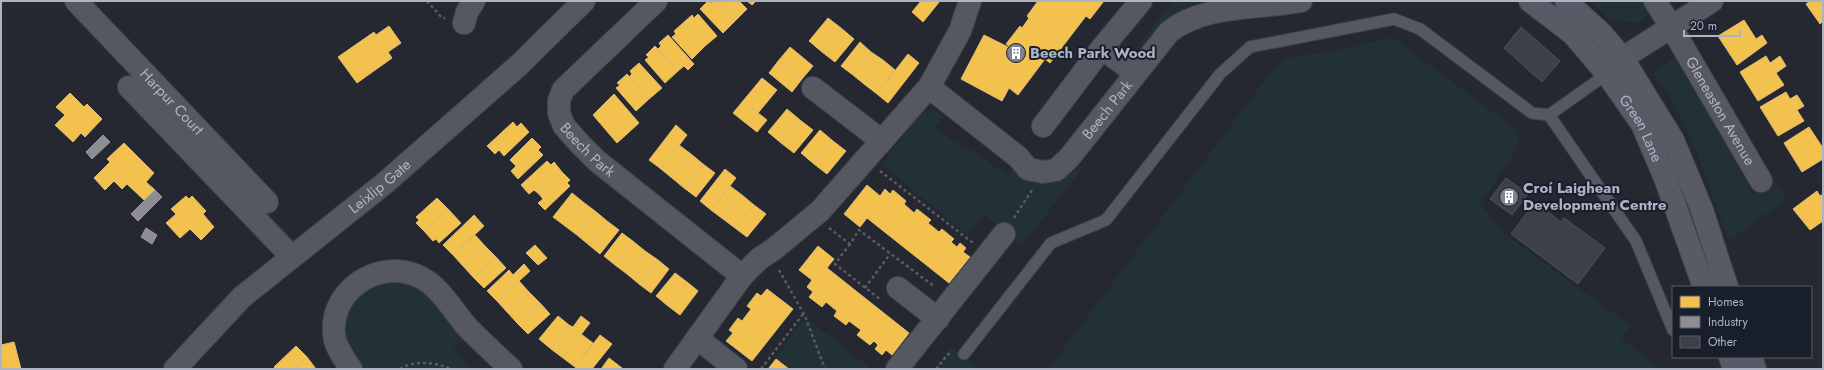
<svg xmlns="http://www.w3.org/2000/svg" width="1824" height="370" font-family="Jost,sans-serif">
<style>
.green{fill:#223136}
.homes{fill:#f2c14e;stroke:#debd71}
.industry{fill:#8d8d92;stroke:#9798a1}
.building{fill:#3d4048;stroke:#4d505a}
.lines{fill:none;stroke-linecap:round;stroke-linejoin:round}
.lane-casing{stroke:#41434b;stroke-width:13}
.street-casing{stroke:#41434b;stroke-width:24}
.secondary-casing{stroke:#41434b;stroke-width:24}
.path{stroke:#585b63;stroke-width:2.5;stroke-dasharray:3 3;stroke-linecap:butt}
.lane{stroke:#555860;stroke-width:11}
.street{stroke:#555860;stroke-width:22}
.secondary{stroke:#585b65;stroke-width:22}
.labels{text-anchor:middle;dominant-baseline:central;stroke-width:4;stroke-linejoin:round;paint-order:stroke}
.poi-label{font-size:15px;font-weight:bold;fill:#aeb3c4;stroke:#191e2b;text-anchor:start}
.street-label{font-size:15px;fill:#aeb3c4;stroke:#191e2b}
</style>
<rect width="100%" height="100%" fill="#252831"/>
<path class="green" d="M1173,1H1198L1174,15L1142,45H1138Z
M1590,1H1646L1652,11L1638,23L1610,20Z
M1392,37L1516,129L1519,137L1518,147L1480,204L1506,235L1631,326L1621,338L1661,369H1048L1272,71L1288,58L1337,50Z
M1679,54L1753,195L1775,181L1786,199L1729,241C1708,187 1691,119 1653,74Z
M926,111L937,112L943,117L935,127L964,149H971L1008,176L1013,169L1022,176H1063L1087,163L1022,245L984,214L967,235L882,164L918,116Z
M389,280L408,282L427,293L464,339L453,350L471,369H363L355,363L341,332C354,296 351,291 389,280Z
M809,320L871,369H791L775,357L803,321Z
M951,347L981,369H934Z"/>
<path class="homes" d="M708,1L711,3L716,1L735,21L723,33L700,9Z
M716,1H739L747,9L735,21Z
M747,1H756L752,5Z
M921,1H940L923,22L912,12Z
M1038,1H1104L1090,19L1086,16L1050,63L1045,59L1018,95L1009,88L1002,101L961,79L984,35L1008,47L1009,46L1006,44L1020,26L1022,28L1029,18L1027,16Z
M1810,1H1823V21L1820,24L1806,4Z
M698,14L717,36L705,46L683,23L692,15L694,18Z
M828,18L841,28L822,52L809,41Z
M1744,20L1756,39L1762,35L1767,43L1737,65L1718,36Z
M683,23L705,46L692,59L672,37L676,34L674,31Z
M389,26L401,43L388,52L392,58L357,83L338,57L374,32L376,35Z
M841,28L854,39L835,62L822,52Z
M668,35L694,64L688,70L684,66L678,71L658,49L661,46L659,43Z
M860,42L871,52L853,75L841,66Z
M655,46L678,71L665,83L645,60L649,57L646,55Z
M790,47L813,66L802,79L779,60Z
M871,52L883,60L864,84L853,75Z
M908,54L919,63L888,103L877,94Z
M1766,56L1770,63L1780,56L1786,66L1776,73L1784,85L1758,101L1740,72Z
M779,60L802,79L792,92L769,73Z
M883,60L895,70L877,94L864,84Z
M639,63L662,88L649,99L629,77L632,74L630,71Z
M627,74L649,99L636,111L616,88L620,85L617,83Z
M762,78L777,90L758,113L743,101Z
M1786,92L1790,99L1797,95L1804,106L1797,110L1804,121L1778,136L1760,107Z
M70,93L84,107L87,104L102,119L85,137L81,133L73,142L55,125L65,115L56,107Z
M614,94L639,123L617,143L593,115Z
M743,101L767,120L757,132L733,113Z
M787,109L800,120L781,143L768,132Z
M800,120L813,130L794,153L781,143Z
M513,122L517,127L521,123L529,132L504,156L499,150L495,154L487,146Z
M676,125L687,135L661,169L649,160Z
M1809,127L1823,148V159L1802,172L1784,143Z
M820,130L833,141L814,164L801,153Z
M532,138L541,147L538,150L543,155L518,179L511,171L516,166L510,160Z
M833,141L846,151L827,174L814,164Z
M124,143L154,173L146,182L155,190L144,200L127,184L122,189L114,181L105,190L94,178L110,162L107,159Z
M679,145L691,154L672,178L661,169Z
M691,154L703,164L684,188L672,178Z
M547,161L551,165L554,162L562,172L539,194L534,190L529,194L521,185Z
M703,164L715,173L696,197L684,188Z
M725,169L736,178L711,210L700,201Z
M562,172L570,180L567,183L570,186L545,210L538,203L543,199L539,194Z
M867,185L880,196L885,189L890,194L893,190L906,201L904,204L914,213L917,209L931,220L928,223L939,232L942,229L954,239L951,242L957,247L960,243L966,248L963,252L970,257L949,283L867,218L860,227L844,214Z
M730,186L742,195L723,219L711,210Z
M1817,191L1820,196L1823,194V221L1810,230L1793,209Z
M572,193L583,202L565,226L553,217Z
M742,195L754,205L735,228L723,219Z
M186,196L189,199L192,196L206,211L203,214L214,227L201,240L190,229L180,238L166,223L176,214L171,209Z
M437,198L448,209L424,231L416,223L419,220L416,217Z
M583,202L595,211L577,235L565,226Z
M754,205L766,214L747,237L735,228Z
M448,209L461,223L439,243L436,239L433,241L424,231Z
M595,211L607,221L589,245L577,235Z
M474,215L484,226L453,255L443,245Z
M607,221L619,230L600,254L589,245Z
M622,233L634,242L615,265L604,256Z
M475,235L485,246L463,266L453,255Z
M634,242L645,251L627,274L615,265Z
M535,245L547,258L538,265L526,253Z
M485,246L496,257L474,278L463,266Z
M818,246L834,259L827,268L909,333L892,355L886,350L882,355L875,349L878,345L874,341L870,345L857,335L861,330L849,321L846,325L834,316L837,311L826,302L822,307L809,297L813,292L807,287L812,280L799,270Z
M645,251L658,260L639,284L627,274Z
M496,257L506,268L484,288L474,278Z
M658,260L669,269L651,293L639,284Z
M524,264L530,271L497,301L487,291L509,270L513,275Z
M675,273L687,282L668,306L656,296Z
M519,281L529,292L507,312L497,301Z
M687,282L698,291L680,315L668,306Z
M767,289L793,309L752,361L726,341L733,333L729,330L738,318L742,321L751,309L747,306L757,293L761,296Z
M529,292L540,303L518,324L507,312Z
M540,303L550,314L528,334L518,324Z
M558,316L569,325L551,349L539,339Z
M581,316L590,323L563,358L551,349L569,325L573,327Z
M581,334L593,343L575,367L563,358Z
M600,335L612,344L592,369H577L575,367Z
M14,342L21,369H2L1,345Z
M296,346L307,357L294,369H276L274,367Z
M307,357L316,369H294Z
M609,358L622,368L620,369H601Z
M776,359L789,369H768Z"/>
<path class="industry" d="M103,135L110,142L92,159L86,152Z
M155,190L162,197L138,221L131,214Z
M146,228L157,235L152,244L141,237Z"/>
<path class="building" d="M1521,27L1560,61L1542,82L1504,48Z
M1506,178L1528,194L1512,215L1490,199Z
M1535,202L1561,222L1564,218L1605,248L1578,284L1511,234Z"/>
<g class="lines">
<defs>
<path id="lane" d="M1549,115L1636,241L1673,330
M964,354L1051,243L1106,220L1220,74L1250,47L1394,19L1420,29L1532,113L1549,115L1607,74"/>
<g id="street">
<path id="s1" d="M76,1L267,202"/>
<path id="s2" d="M656,1L563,90L559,100V113L564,126L580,144L597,161L742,276"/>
<path id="s3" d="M1655,1L1672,28L1761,181"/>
<path d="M464,23L467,12L474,1"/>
<path d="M1102,48L1141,1"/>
<path d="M1609,72L1629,54L1712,1"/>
<path d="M129,87L292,257"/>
<path d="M929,87L960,31L970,1"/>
<path d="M813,88L882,141"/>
<path d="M1043,126L1102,48L1135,73"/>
<path d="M898,288L938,319"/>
<path d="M697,338L736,369"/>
<path id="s4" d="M175,369L242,297L385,183L519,65L584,1"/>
<path d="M351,369C345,360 338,351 335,340C325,293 378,256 420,277C441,287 454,313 469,329C483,343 497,356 511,369"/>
<path id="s5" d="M675,369L742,276L759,259L774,249L820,211L929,87L1018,157L1028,169L1043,172L1056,170L1069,158L1169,32C1204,4 1258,9 1301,1"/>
<path d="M897,369L1004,234"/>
</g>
<g id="secondary">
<path id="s6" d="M1530,1L1573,34L1607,74L1642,124L1665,178L1704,287"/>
<path d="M1566,1L1602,34L1623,59L1673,140L1702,210L1727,287"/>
<path d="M1730,357L1734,369"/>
<path d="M1751,357L1755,369"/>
</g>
</defs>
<use href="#lane" class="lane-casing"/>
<use href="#street" class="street-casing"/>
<use href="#secondary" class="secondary-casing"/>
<path class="path" d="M427,1L442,18H445
M880,171L973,243
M1014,218L1032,190
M829,228L850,244L859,230L935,287
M850,244L835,264L881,300
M779,270L805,316L825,369
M865,288L890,254
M400,369C415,360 435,362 451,369
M761,369L803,314
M936,369L948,354H950"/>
<use href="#lane" class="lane"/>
<use href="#street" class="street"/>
<use href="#secondary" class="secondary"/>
</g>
<defs>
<symbol id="building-disc" viewBox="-11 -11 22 22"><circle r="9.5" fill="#7e8291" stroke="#191e2b"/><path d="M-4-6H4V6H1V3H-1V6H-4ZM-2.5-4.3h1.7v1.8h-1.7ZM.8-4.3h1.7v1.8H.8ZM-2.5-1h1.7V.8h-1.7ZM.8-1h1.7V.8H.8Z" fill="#fff"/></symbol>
</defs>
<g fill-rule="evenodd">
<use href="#building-disc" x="1005" y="42" width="22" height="22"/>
<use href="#building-disc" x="1498" y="186" width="22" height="22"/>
</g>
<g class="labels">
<g class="poi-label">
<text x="1030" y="53">Beech Park Wood</text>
<text x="1523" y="188">Croí Laighean<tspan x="1523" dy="17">Development Centre</tspan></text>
</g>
<g class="street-label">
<text stroke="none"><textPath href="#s1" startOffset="139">Harpur Court</textPath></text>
<text stroke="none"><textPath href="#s5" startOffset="618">Beech Park</textPath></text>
<text stroke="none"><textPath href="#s3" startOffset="128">Gleneaston Avenue</textPath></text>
<text stroke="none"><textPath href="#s6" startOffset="171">Green Lane</textPath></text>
<text stroke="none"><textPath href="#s2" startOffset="200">Beech Park</textPath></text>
<text stroke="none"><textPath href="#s4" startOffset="275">Leixlip Gate</textPath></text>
</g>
</g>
<rect width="1824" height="370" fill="none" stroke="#aeb3c4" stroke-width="4"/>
<rect x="1672" y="286" width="140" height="72" fill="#191e2b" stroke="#555a68"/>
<rect x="1680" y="296" width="20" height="12" fill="#f2c14e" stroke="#555a68"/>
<text x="1708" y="306" font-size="12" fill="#aeb3c4">Homes</text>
<rect x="1680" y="316" width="20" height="12" fill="#8d8d92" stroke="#555a68"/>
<text x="1708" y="326" font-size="12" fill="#aeb3c4">Industry</text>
<rect x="1680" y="336" width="20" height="12" fill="#3d4048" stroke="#555a68"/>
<text x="1708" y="346" font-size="12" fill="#aeb3c4">Other</text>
<path d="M1684 30v6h56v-6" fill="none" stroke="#aeb3c4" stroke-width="2"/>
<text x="1690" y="30" font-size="12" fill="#aeb3c4" stroke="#191e2b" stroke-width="3" paint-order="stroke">20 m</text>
</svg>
